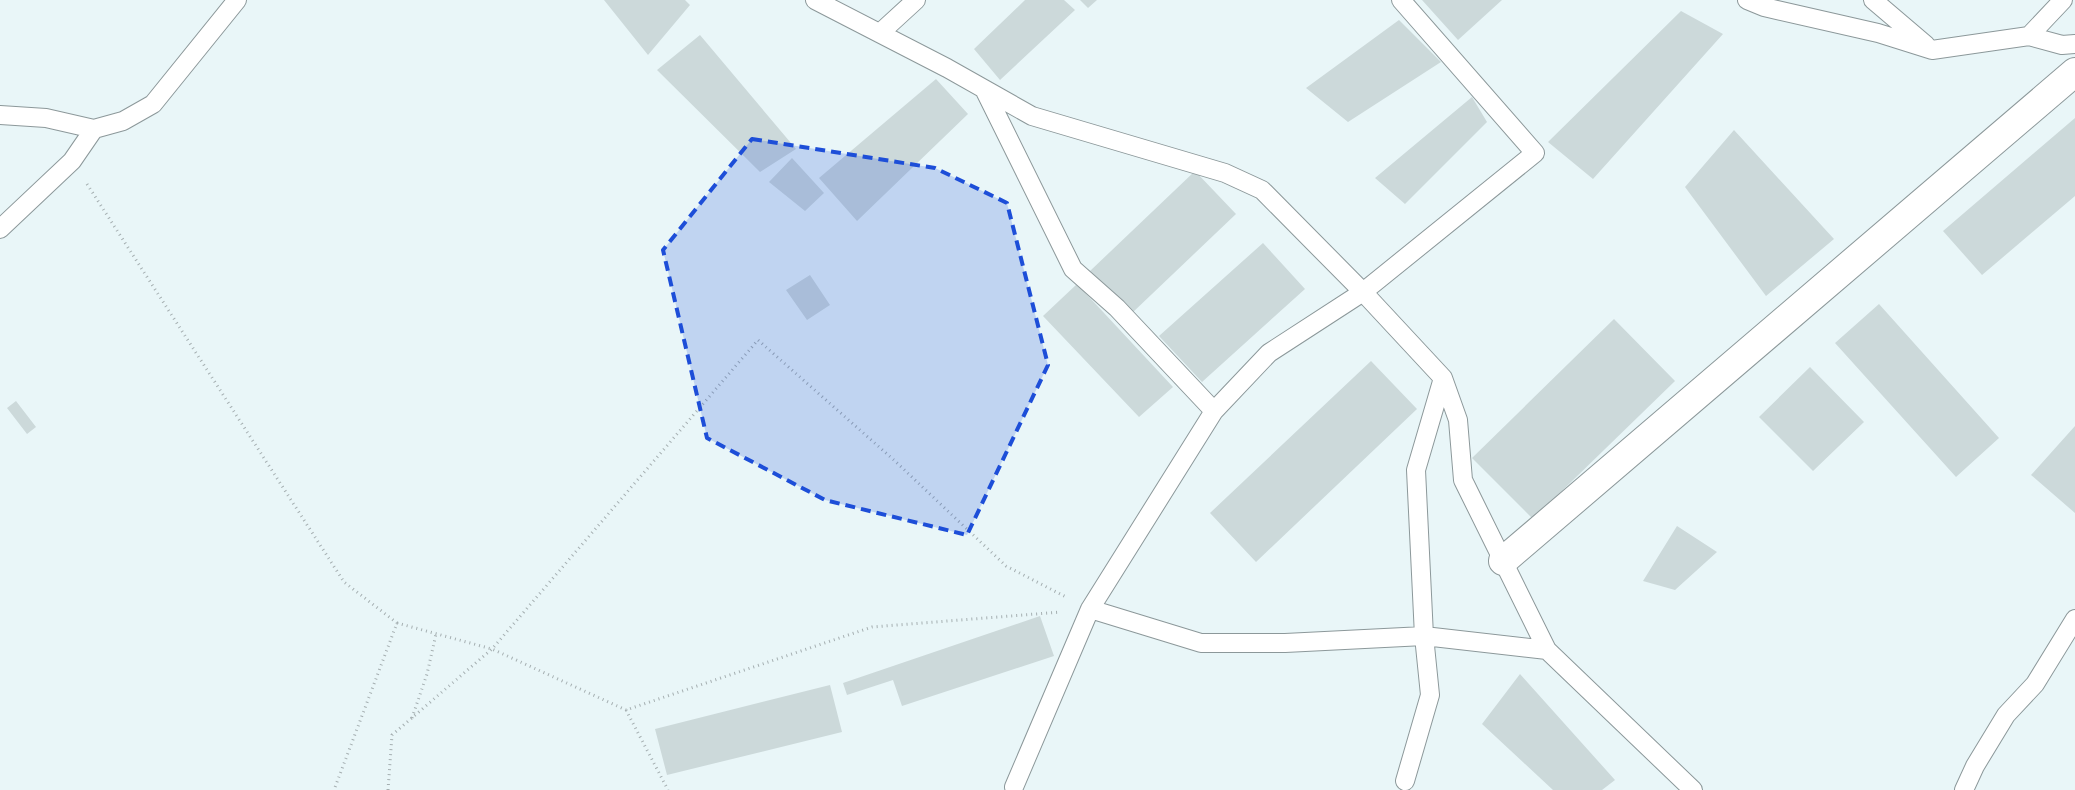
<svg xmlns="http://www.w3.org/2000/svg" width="2075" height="790" font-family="'Space Grotesk',sans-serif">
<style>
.building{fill:#ccd9da}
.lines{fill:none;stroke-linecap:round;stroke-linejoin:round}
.service-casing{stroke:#8c989a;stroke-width:20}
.minor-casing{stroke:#8c989a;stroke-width:30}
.path{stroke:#a5afb1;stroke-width:3;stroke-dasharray:1 4;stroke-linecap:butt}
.service{stroke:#fff;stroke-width:18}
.minor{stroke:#fff;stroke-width:28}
.marked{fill:#1d4ed8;fill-opacity:0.2;stroke:#1d4ed8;stroke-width:4;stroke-dasharray:10 6;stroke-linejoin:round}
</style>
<rect width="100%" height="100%" fill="#e9f6f8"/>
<path class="building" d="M604,0H685L690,5L648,55Z
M1025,0H1064L1075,10L1000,80L974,49Z
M1080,0H1097L1088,8Z
M1422,0H1502L1458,40Z
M1681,11L1723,34L1593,179L1548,142Z
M1399,20L1441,62L1348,122L1306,88Z
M700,35L796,149L760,172L657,70Z
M936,79L968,114L857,221L819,178Z
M1472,97L1487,122L1405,204L1375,178Z
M2075,118V196L1982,275L1943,231Z
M1734,130L1834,239L1766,296L1685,187Z
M792,158L824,193L805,211L769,182Z
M1195,171L1236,214L1131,314L1090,271Z
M1263,243L1305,289L1202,382L1159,336Z
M810,275L830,305L807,320L786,290Z
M1077,284L1173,387L1139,417L1043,316Z
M1879,304L1999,438L1956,477L1835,343Z
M1614,319L1675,381L1533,519L1472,458Z
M1371,361L1417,409L1256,562L1210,513Z
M1810,367L1864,422L1813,471L1759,417Z
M16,401L36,427L27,434L7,408Z
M2075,426V513L2031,475Z
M1677,526L1717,552L1675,590L1643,581Z
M1040,616L1054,656L902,706L893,680L847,695L843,683Z
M1520,674L1615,780L1602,790H1553L1482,724Z
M830,685L842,732L667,775L655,729Z"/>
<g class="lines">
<defs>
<path id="service" d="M815,0L947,68L1032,116L1225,173L1262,190L1363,292L1443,378L1458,420L1463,480L1547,650L1693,790
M1747,0L1764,7L1878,33L1932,50L2029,36L2062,45L2075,44
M1873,0L1926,45
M880,33L916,0
M2029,36L2063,0
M985,91L1073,269L1117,308L1214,411
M0,115L46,118L94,129L123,121L153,104L237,0
M0,229L72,161L94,129
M1090,609L1201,643H1285L1424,636L1547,650
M1405,781L1430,695L1424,636L1416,470L1443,378
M1014,787L1090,609L1214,411L1269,353L1363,292L1535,153L1401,0
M1964,790L1975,766L2006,715L2035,684L2075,619"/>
<path id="minor" d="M1503,561L2075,72"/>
</defs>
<use href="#service" class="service-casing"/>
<use href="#minor" class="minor-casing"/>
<path class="path" d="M87,184L344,582L397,623L334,790
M397,623L492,649L626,710L872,627L1061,612
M626,710L668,790
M412,718L427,674L436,634
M388,790L392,735L492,649L758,340L895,461L1006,566L1066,597"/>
<use href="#service" class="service"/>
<use href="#minor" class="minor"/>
</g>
<path class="marked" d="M752,139L935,168L1007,203L1048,365L967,535L825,500L707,438L663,250Z"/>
</svg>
